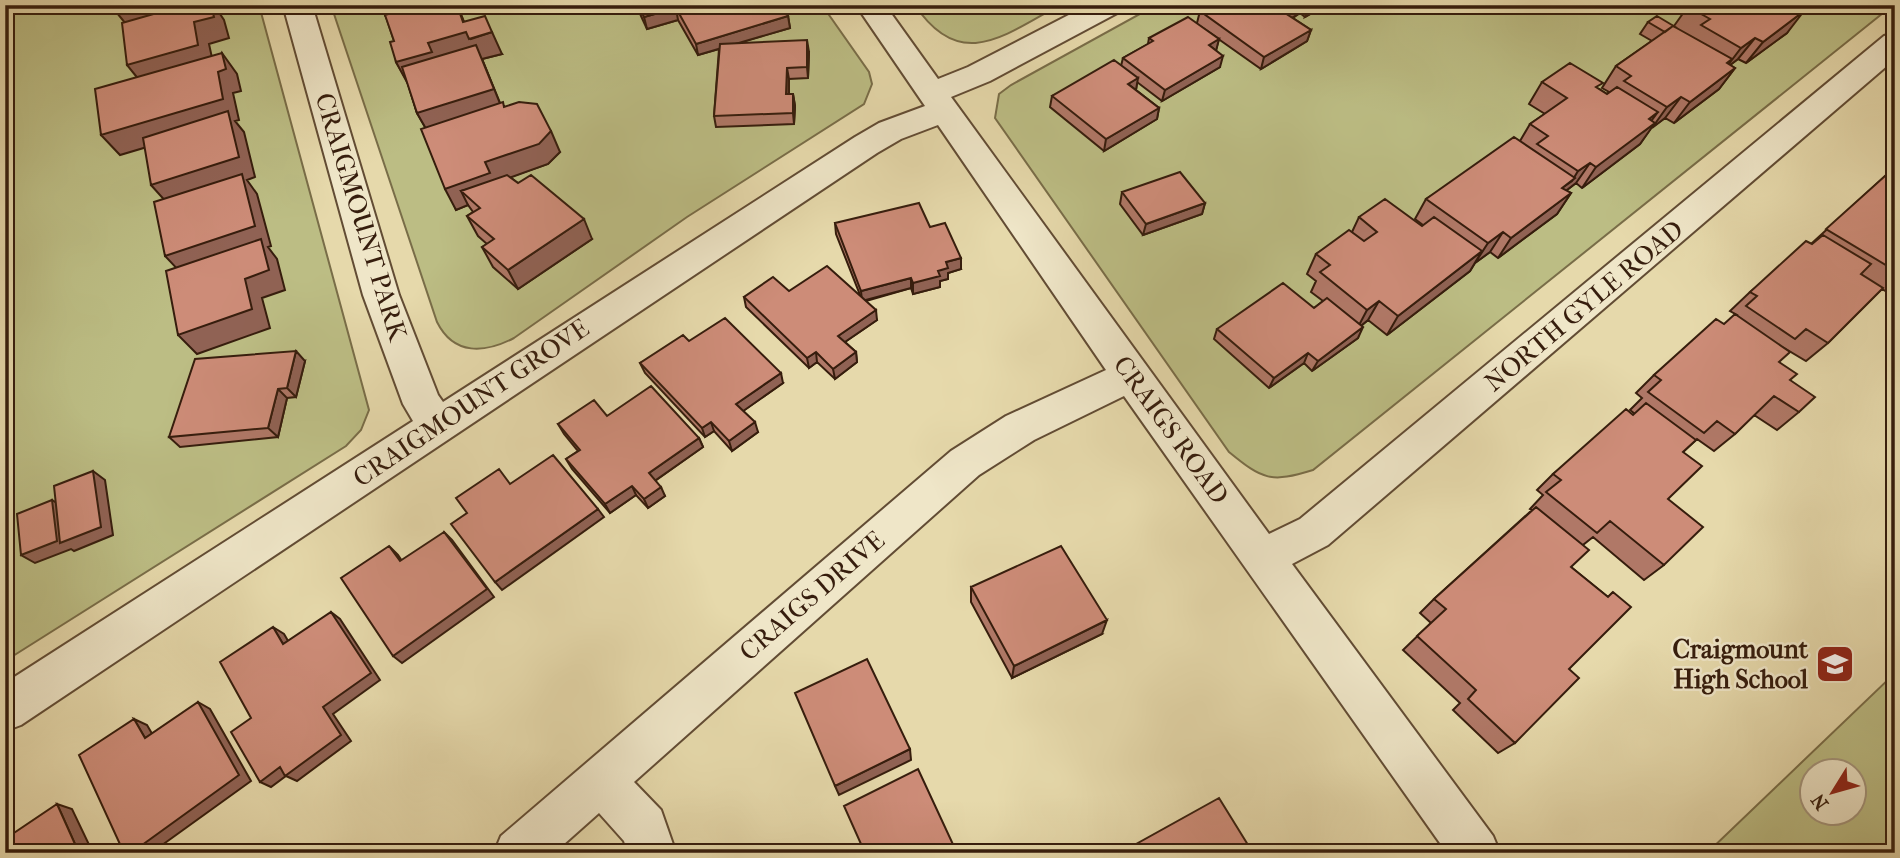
<svg xmlns="http://www.w3.org/2000/svg" width="1900" height="858" font-family="'IM FELL French Canon',serif">
<style>
.green{fill:#bcbd84;stroke:#796d48;stroke-width:2;fill-rule:evenodd}
.lines{fill:none;stroke-linecap:round;stroke-linejoin:round}
.street-casing{stroke:#624c34;stroke-width:4}
.street{fill:#efe6c8;fill-rule:evenodd}
.wall{fill:#b07867;stroke:#361d0d;stroke-width:2}
.shaded-wall{fill:#906254;stroke:#361d0d;stroke-width:2}
.building{fill:#cd8c78;stroke:#361d0d;stroke-width:2}
.labels{text-anchor:middle;dominant-baseline:central;stroke-width:5;stroke-linejoin:round;paint-order:stroke}
.street-label{font-size:26px;fill:#361d0d;stroke:#efe6c8}
.poi-label{font-size:26px;font-weight:bold;fill:#361d0d;stroke:#efe6c8;text-anchor:end}
</style>
<rect width="100%" height="100%" fill="#e6d9ab"/>
<filter id="stains"><feTurbulence type="fractalNoise" baseFrequency=".00286" numOctaves="4"/><feColorMatrix values="0 0 0 0 .2 0 0 0 0 .09 0 0 0 0 .02 0 0 0 .5 -.17"/></filter>
<radialGradient id="worn" r=".72"><stop offset=".6" stop-color="#630" stop-opacity="0"/><stop offset="1" stop-color="#630" stop-opacity=".3"/></radialGradient>
<path class="green" d="M5,5H259L369,410L361,430L346,446L5,661Z
M331,5H822L869,72L872,84L864,104L687,217L514,338C485,353 454,356 437,322Z
M915,5H1060C1005,35 960,73 915,5Z
M1156,5H1893L1313,470C1271,483 1263,480 1229,452L995,118L999,94L1011,85Z
M1895,673V853H1707ZM1854,770V812H1812V770Z"/>
<g class="lines">
<defs>
<path id="street" d="M283,5H312L399,295L438,395L443,402L855,137L879,123L925,106L856,5H885L938,79L968,67L1088,5H1125L1121,11L990,81L951,97L1269,534L1300,519L1884,36L1895,33V59L1328,545L1292,564L1493,836L1500,853H1447L1124,396L1034,440L979,475L634,782L661,810L676,853H628L624,841L599,813L554,853H494L501,836L951,451L1006,416L1106,370L938,125L901,139L877,153L21,725L5,731V683L413,421L403,404L363,295Z"/>
</defs>
<use href="#street" class="street-casing"/>
<use href="#street" class="street"/>
</g>
<path class="wall" d="M380,5H457L464,22L502,54L482,59L500,103L560,152L548,164L510,177L592,239L518,289L493,267L482,247L487,244L478,236L467,216L473,212L468,205L456,210L425,127L417,113L407,81L396,62L394,41L386,17Z
M637,5L788,16L790,28L738,43L809,52L808,78L789,79V94H793L795,106L794,124L716,127L714,116L719,49L698,55L678,20L647,29L641,16Z
M1211,5H1326L1305,17L1300,13L1293,18L1311,30L1307,41L1261,69L1200,26L1219,39L1216,50L1220,67L1162,101L1137,82L1136,90L1159,108L1157,119L1104,151L1050,107L1052,96L1121,66L1123,58L1148,44L1149,38L1197,23L1200,11Z
M1689,5H1820L1812,12L1804,7L1801,9L1787,33L1746,63L1738,59L1730,65L1735,68L1719,89L1674,123L1665,118L1651,128L1640,144L1582,188L1576,183L1567,190L1566,191L1571,193L1557,214L1498,258L1490,252L1475,263L1470,271L1387,335L1368,320L1361,326L1358,338L1312,371L1304,363L1269,388L1214,339L1217,329L1314,308L1323,301L1311,292L1316,281L1307,274L1316,254L1352,232L1359,217L1422,226L1423,225L1415,219L1426,199L1520,141L1530,124L1545,114L1529,104L1542,82L1599,89L1607,94L1609,92L1602,88L1616,66L1652,41L1640,34L1648,22L1674,26Z
M1895,167V297L1882,289L1828,343L1806,361L1784,348L1779,362L1790,380L1799,412L1777,430L1754,415L1735,434L1714,451L1697,439L1683,452L1668,499L1664,565L1644,580L1593,537L1583,545L1571,567L1608,597L1613,592L1569,669L1515,743L1498,753L1453,710L1460,703L1403,650L1431,623L1420,613L1434,599L1532,510L1530,509L1543,495L1537,490L1553,474L1635,414L1630,410L1642,398L1636,393L1654,375L1736,316L1737,315L1730,311L1750,292L1811,244Z
M1122,192L1205,203L1202,214L1143,235L1120,204Z
M835,223L930,227L961,269L948,273V279L940,281V287L913,294L911,288L866,301L877,320L845,342L856,352L857,362L835,379L817,362L809,368L746,307L744,297L789,291L860,295L836,234Z
M689,341L783,383L743,411L758,432L732,451L714,431L705,437L645,373L640,363Z
M305,361L296,397L287,398L278,437L180,447L169,437Z
M607,416L699,438L703,447L655,481L665,496L648,508L636,495L610,513L572,469L566,459L578,451L564,434L558,424Z
M971,587L1102,634L1012,678L971,602Z"/>
<path class="shaded-wall" d="M145,5H197L134,34L117,13Z
M211,5H214L224,20L229,38L209,44L214,67L144,86L127,65L194,22Z
M380,5H443L388,21Z
M457,5L471,39L492,32L502,54L482,59L503,111L429,134L417,113L408,84L396,62L428,43Z
M1298,5H1303L1300,13L1281,24L1285,13Z
M1310,5H1326L1305,17Z
M676,8L678,20L647,29L644,17Z
M1804,11L1787,33L1746,63L1763,42Z
M788,16L790,28L698,55L696,44Z
M1311,30L1307,41L1261,69L1264,57Z
M1755,38L1738,59L1725,69L1741,48Z
M1219,39L1216,51L1209,45Z
M807,40L809,52L808,78L807,67Z
M222,53L237,74L241,91L233,93L239,120L235,121L244,132L255,177L247,180L257,194L271,246L268,247L277,259L285,290L262,298L270,328L197,354L178,335L184,276L165,256L169,205L151,185L231,122L120,155L101,135L218,72Z
M1223,56L1220,67L1162,101L1165,90Z
M787,68L789,79L788,106L786,94Z
M1735,68L1719,89L1674,123L1690,102Z
M1138,78L1136,90L1128,84Z
M793,94L795,106L794,124L793,113Z
M1681,97L1665,118L1652,128L1667,107Z
M1159,108L1157,119L1104,151L1106,139Z
M1658,112L1643,132L1655,123L1640,144L1582,188L1596,167L1649,119Z
M551,131L560,152L548,164L495,183L461,191L468,205L456,210L445,189L485,162Z
M1590,163L1576,183L1567,190L1561,198L1562,188L1572,181L1578,171Z
M1571,193L1557,214L1498,258L1511,238Z
M1205,203L1202,214L1143,235L1146,224Z
M584,219L592,239L518,289L508,270Z
M1503,232L1490,252L1475,263L1488,243Z
M1482,251L1470,271L1387,335L1398,316Z
M961,258V269L948,273V279L940,281V287L913,294V283L946,262Z
M911,278V288L862,301L861,291Z
M1379,301L1368,320L1357,329L1367,310Z
M876,310L877,320L839,346L838,336Z
M1363,327L1358,338L1312,371L1318,361Z
M296,351L305,361L296,397L287,388Z
M816,352L817,362L809,368L807,358Z
M856,352L857,362L835,379L833,369Z
M1308,353L1304,363L1269,388L1274,378Z
M781,373L783,383L739,414L736,404Z
M278,389L287,398L278,437L268,428Z
M711,422L714,431L705,437L702,428Z
M755,422L758,432L732,451L729,441Z
M699,438L703,447L653,482L649,473Z
M93,471L105,480L113,535L74,551L71,549L35,563L21,555L52,500L66,509Z
M632,486L636,495L610,513L605,504Z
M661,487L665,496L648,508L644,499Z
M598,509L604,517L502,590L495,582Z
M444,532L452,540L494,597L402,663L393,656Z
M389,546L398,555L408,570L400,561Z
M331,612L340,619L380,680L333,714L351,741L297,781L286,776L271,787L260,782Z
M1107,620L1102,634L1012,678L1014,666Z
M273,627L284,634L294,651L283,644Z
M198,702L210,709L251,781L151,853H131Z
M134,719L147,725L158,744L145,738Z
M910,749L911,760L839,795L835,786Z
M57,804L72,809L93,853H79Z"/>
<path class="building" d="M116,5H145L117,13Z
M185,5H211L214,17L194,22L198,45L127,65L122,23Z
M418,5H457L463,22L485,16L492,32L469,39L466,32L428,43L432,52L396,62L390,42L394,41L385,15Z
M638,5H781L788,16L696,44L676,8L644,17Z
M1211,5H1298L1285,13L1311,30L1264,57L1200,11Z
M1689,5H1798L1796,7L1804,11L1763,42L1755,38L1741,48L1701,25L1710,19L1687,6Z
M1657,16L1677,28L1673,26L1665,32L1648,22Z
M1188,17L1219,39L1209,45L1223,56L1165,90L1123,58L1153,41L1149,38Z
M1673,26L1732,59L1727,63L1735,68L1690,102L1681,97L1667,107L1624,81L1631,76L1616,66Z
M807,40V67L787,68L786,94H793V113L714,116L720,44Z
M476,45L494,89L417,113L402,67Z
M222,53L226,69L218,72L223,99L101,135L95,89Z
M1114,60L1138,78L1128,84L1159,108L1106,139L1052,96Z
M1570,63L1603,83L1596,87L1607,94L1617,87L1658,112L1649,119L1655,123L1596,167L1590,163L1578,171L1537,144L1548,136L1530,124L1567,98L1542,82Z
M503,102L504,107L519,102L537,104L551,131L539,144L485,162L490,173L445,189L421,129Z
M228,111L239,157L151,185L143,138Z
M1514,137L1575,178L1562,188L1571,193L1511,238L1503,232L1488,243L1426,199Z
M1895,167V270H1894L1826,229Z
M1180,172L1205,203L1146,224L1122,192Z
M242,174L255,226L165,256L154,202Z
M507,175L518,183L531,175L584,219L508,270L482,247L494,239L467,216L480,208L461,191Z
M1385,199L1422,226L1434,217L1482,251L1398,316L1379,301L1367,310L1320,272L1330,265L1316,254L1349,230L1364,241L1377,232L1359,217Z
M919,203L930,227L945,223L961,258L946,262L948,268L938,271L940,276L913,283L911,278L861,291L835,223Z
M1823,235L1871,264L1861,274L1883,288L1828,343L1806,329L1795,339L1746,306L1757,296L1750,292L1806,241L1812,244Z
M261,239L269,270L245,279L252,309L178,335L166,271Z
M827,266L876,310L838,336L856,352L833,369L816,352L807,358L744,297L773,277L789,291Z
M1283,283L1314,308L1327,298L1363,327L1318,361L1308,353L1274,378L1217,329Z
M1735,314L1790,352L1779,362L1797,374L1790,380L1815,397L1799,412L1774,396L1735,434L1717,421L1704,433L1648,392L1661,380L1654,375L1716,319L1724,324Z
M725,318L781,373L736,404L755,422L729,441L711,422L702,428L640,363L683,335L689,341Z
M296,351L287,388L278,389L268,428L169,437L195,359Z
M651,386L699,438L649,473L661,487L644,499L632,486L605,504L566,459L580,450L558,424L594,400L607,416Z
M1646,403L1696,440L1683,452L1702,466L1668,499L1703,527L1664,565L1610,521L1597,533L1546,492L1561,480L1553,474L1626,409L1633,415Z
M553,455L598,509L495,582L451,524L467,513L456,498L499,469L510,484Z
M93,471L101,527L60,543L54,486Z
M52,500L57,541L21,555L17,514Z
M1536,507L1589,550L1571,567L1608,597L1613,592L1631,607L1569,669L1579,678L1515,743L1468,699L1476,690L1417,636L1446,609L1434,599Z
M444,532L487,589L393,656L341,578L389,546L400,561Z
M1061,546L1107,620L1014,666L971,587Z
M331,612L371,673L323,707L341,735L285,776L280,767L260,782L231,732L251,718L220,662L273,627L283,644Z
M867,659L910,749L835,786L795,693Z
M198,702L239,775L131,853H124L79,755L134,719L145,738Z
M918,769L957,853H865L844,806Z
M1219,798L1253,853H1120Z
M57,804L79,853H5V839Z"/>
<defs>
<symbol id="school-square" viewBox="-11 -11 22 22"><rect x="-9" y="-9" width="18" height="18" rx="4" fill="#8f2418" stroke="#efe6c8"/><path d="M0-5L7-2L0 1L-7-2ZM-4 1L0 2.5L4 1V4Q0 6-4 4Z" fill="#fff"/></symbol>
</defs>
<g fill-rule="evenodd">
<use href="#school-square" x="1813" y="642" width="44" height="44"/>
</g>
<g class="labels">
<g class="street-label">
<text transform="translate(361 217) rotate(73)">CRAIGMOUNT PARK</text>
<text transform="translate(1584 306) rotate(-40)">NORTH GYLE ROAD</text>
<text transform="translate(471 403) rotate(-34)">CRAIGMOUNT GROVE</text>
<text transform="translate(1171 430) rotate(54)">CRAIGS ROAD</text>
<text transform="translate(812 596) rotate(-41)">CRAIGS DRIVE</text>
</g>
<g class="poi-label">
<text x="1808" y="649">Craigmount<tspan x="1808" dy="30">High School</tspan></text>
</g>
</g>
<rect width="1900" height="858" fill="none" stroke="#e6d9ab" stroke-width="28"/>
<rect x="7" y="7" width="1886" height="844" fill="none" stroke="#361d0d" stroke-width="3.5"/>
<rect x="14" y="14" width="1872" height="830" fill="none" stroke="#361d0d" stroke-width="2"/>
<g transform="translate(1833 792) rotate(233)"><circle r="33" fill="#efe6c8" stroke="#a5967d" stroke-width="2"/>
<path d="M0-5L12 26L0 18L-12 26Z" fill="#8f2418"/>
<text y="-10" font-size="19" font-weight="bold" text-anchor="middle" fill="#361d0d">N</text>
</g>
<rect width="100%" height="100%" filter="url(#stains)"/>
<rect width="100%" height="100%" fill="url(#worn)"/>
</svg>
